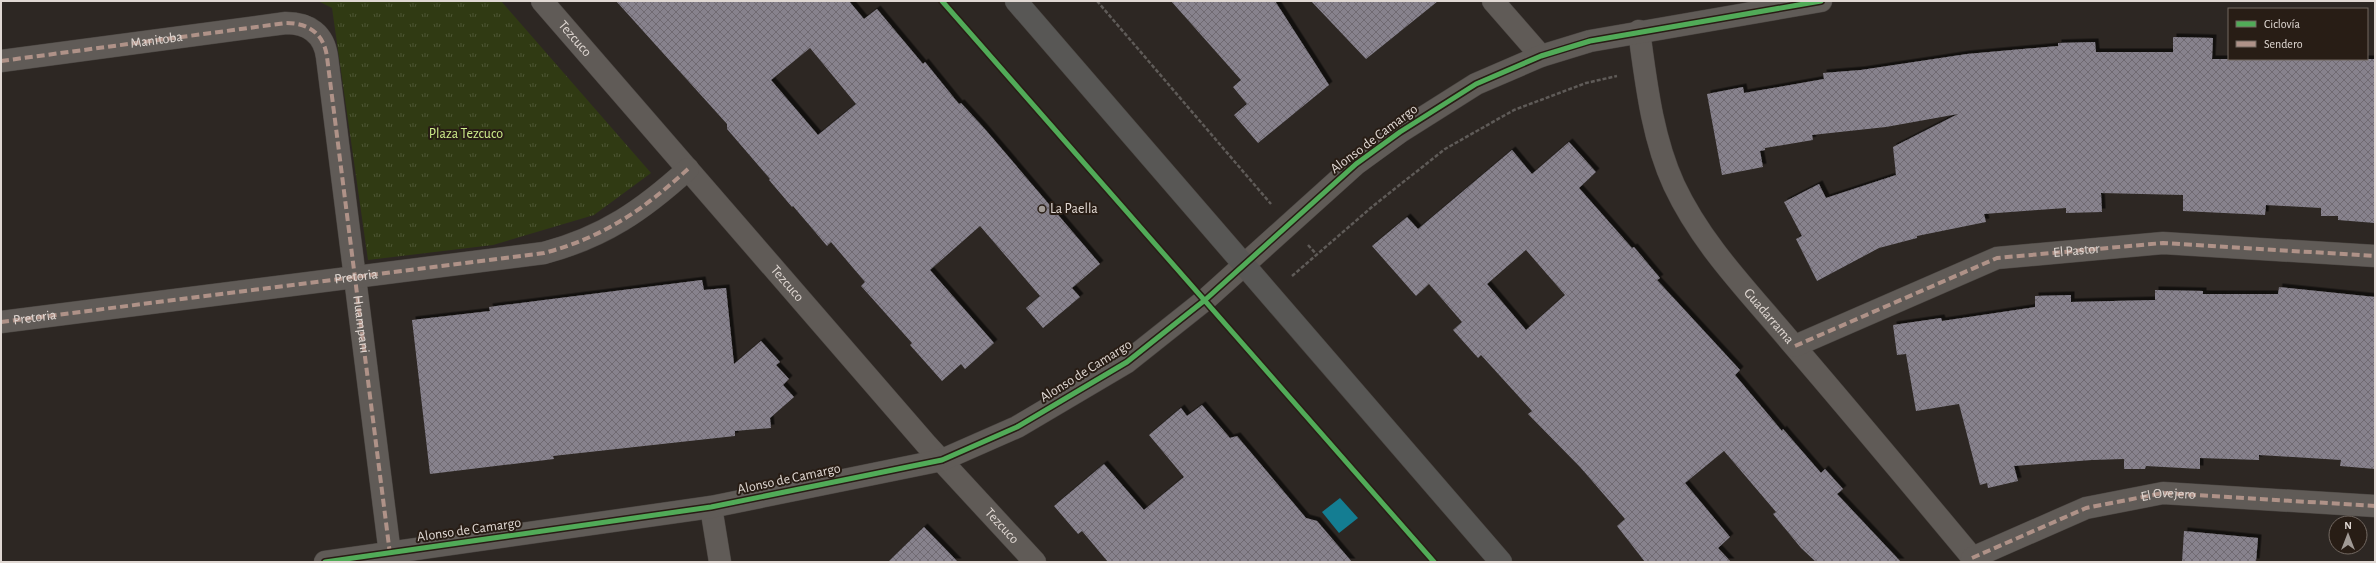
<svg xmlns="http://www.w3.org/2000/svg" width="2376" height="563" font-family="'Alegreya Sans',sans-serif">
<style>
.park{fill:url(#park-tufts)}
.water{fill:#147d92}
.building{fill:url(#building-cross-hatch);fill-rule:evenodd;filter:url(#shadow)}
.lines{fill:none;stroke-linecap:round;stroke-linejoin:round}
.minor-casing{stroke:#494440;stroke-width:23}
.tertiary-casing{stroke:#494440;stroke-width:23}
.secondary-casing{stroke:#494440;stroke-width:23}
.path{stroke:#5f5b58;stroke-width:2.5;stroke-dasharray:4 2;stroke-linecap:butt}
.minor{stroke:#605b57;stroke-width:22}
.tertiary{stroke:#605b57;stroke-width:22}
.secondary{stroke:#585755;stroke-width:22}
.quiet{stroke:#af9288;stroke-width:4;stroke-dasharray:8 4;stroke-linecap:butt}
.cycleway-casing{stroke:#281d15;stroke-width:8}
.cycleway{stroke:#51ab58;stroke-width:5}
.poi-dot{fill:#a19a95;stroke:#281d15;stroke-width:1.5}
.labels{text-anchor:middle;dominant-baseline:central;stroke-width:4;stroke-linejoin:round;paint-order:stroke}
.street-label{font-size:14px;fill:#e0d8d3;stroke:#281d15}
.park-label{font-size:14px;fill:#cdec8a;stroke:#281d15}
.poi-label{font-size:14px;fill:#e0d8d3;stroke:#281d15;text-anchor:start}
</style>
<defs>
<pattern id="park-tufts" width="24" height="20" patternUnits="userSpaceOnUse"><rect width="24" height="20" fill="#303a13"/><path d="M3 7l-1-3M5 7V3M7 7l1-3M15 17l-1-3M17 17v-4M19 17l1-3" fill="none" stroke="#4e5634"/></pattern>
<pattern id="building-cross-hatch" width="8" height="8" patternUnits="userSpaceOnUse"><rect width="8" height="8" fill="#87828d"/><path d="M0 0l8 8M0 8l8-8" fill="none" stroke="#6f6b72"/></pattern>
<filter id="shadow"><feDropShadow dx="3.5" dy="-3.5" stdDeviation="0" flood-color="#0009"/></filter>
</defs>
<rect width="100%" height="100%" fill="#2d2723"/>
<path class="park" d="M318,1H501L651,173L594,215L493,245L368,260L332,8Z"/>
<path class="water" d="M1340,498L1358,518L1339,533L1322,512Z"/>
<path class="building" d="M616,1H849L864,19L877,9L923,64L925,62L959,104L961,103L984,128L1100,264L1072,288L1080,297L1043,328L1026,308L1040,296L980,226L930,270L994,343L965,369L961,364L942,381L910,345L912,343L861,286L865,282L831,242L827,246L793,206L792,207L769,180L770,179L727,129V124ZM810,48L856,104L818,135L771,80Z
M1171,1H1275L1329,85L1258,143L1234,115L1247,104L1233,87L1241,80Z
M1311,1H1438L1366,59Z
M2173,37L2213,38L2212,59H2375V223L2338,220V216H2321V208L2266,205L2265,215L2183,211V195L2101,193L2102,212L2066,213V208L1984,214L1986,222L1917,236V238L1879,248L1817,281L1796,239L1802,236L1784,202L1819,184L1826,198L1896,175L1893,147L1958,114L1886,127L1812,135L1813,140L1765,148V150L1760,151L1763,167L1722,175L1707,94L1743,87L1744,93L1824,79L1823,73L1861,70L1967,54L2058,46V43L2095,42L2096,52H2173Z
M1569,142L1596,172L1579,188L1632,248L1634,247L1660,278L1657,280L1740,370L1735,375L1782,431L1783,429L1821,473L1825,469L1843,489L1837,494L1901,562H1816L1801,548L1773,514L1776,512L1724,451L1685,483L1730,537L1718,548L1731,562H1645L1617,526L1625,519L1580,467L1528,414L1532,411L1481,355L1478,358L1453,330L1462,322L1429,284L1416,296L1372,246L1407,217L1418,229L1512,150L1532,174ZM1526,250L1565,295L1526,330L1487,284Z
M702,280L704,290L726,288L734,364L761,341L780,362L776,365L789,379L783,385L794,397L770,418L771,428L735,431V436L553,456L554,459L430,474L412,320L490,311L489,307Z
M2279,287L2375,297V469L2340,466L2341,460L2259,455V460L2200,458V469L2146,466L2145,469H2124V459L2092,460L2014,466L2018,481L1988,488L1987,483L1980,485L1959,404L1916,411L1906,354L1897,355L1893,325L1941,318L1942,321L2035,307V296L2071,295V302L2155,300V290L2203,291V294H2278Z
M1202,405L1230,438L1237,436L1306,518L1317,521L1352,562H1108L1082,531L1078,534L1054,506L1104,464L1144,510L1184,477L1149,435L1181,408L1187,416Z
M924,527L958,562H888Z
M2184,531L2258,538L2256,562H2182Z"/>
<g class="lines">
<defs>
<g id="minor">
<path id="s1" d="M542,1L926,444L1035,562"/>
<path d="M1493,1L1541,56"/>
<path id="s2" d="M1639,31C1646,82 1652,137 1674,185C1703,247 1751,294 1795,347C1856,418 1916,490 1976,562"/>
<path d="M1,61L286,23C309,23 324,34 327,57L390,554"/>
<path d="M1,322L544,253C604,237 643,210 688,169"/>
<path id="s3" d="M1795,346L1997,258L2163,243L2375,256"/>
<path d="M711,507L720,562"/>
<path id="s4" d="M1972,558L2086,508L2163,493L2375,506"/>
</g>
<path id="tertiary" d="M325,562L711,507L942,460L1017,427L1127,362L1205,300L1356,164L1400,132L1476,84L1541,56L1590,41L1821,1"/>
<path id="secondary" d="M1016,1L1501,562"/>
</defs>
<use href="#minor" class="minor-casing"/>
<use href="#tertiary" class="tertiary-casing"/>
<use href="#secondary" class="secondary-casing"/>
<path class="path" d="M1097,1L1271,204
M1308,245L1317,255
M1292,276L1373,206L1445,149L1514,110L1586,83L1617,76"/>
<use href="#minor" class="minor"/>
<use href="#tertiary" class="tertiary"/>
<use href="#secondary" class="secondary"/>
<g class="quiet">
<path id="s5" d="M1,61L286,23C309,23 324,34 327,57L390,554"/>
<path id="s6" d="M1,322L544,253C604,237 643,210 688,169"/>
<path d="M1795,346L1997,258L2163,243L2375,256"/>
<path d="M1972,558L2086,508L2163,493L2375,506"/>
</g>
<defs>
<path id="cycleway" d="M942,1L1434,562
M325,562L711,507L942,460L1017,427L1127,362L1205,300L1356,164L1400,132L1476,84L1541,56L1590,41L1821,1"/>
</defs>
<use href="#cycleway" class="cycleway-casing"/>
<use href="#cycleway" class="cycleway"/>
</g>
<circle class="poi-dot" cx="1042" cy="209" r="4"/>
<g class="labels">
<g class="street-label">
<text stroke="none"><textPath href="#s1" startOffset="50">Tezcuco</textPath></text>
<text stroke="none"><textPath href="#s5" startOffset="157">Manitoba</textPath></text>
<text transform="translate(1374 139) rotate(-37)">Alonso de Camargo</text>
<text stroke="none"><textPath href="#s3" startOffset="300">El Pastor</textPath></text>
<text stroke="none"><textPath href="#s6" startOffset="358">Pretoria</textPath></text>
<text stroke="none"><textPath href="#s1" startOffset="374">Tezcuco</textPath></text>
<text stroke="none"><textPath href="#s2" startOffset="321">Guadarrama</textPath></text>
<text stroke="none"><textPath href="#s6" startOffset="34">Pretoria</textPath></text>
<text stroke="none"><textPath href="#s5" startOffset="616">Huampani</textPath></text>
<text transform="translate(1086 371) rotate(-32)">Alonso de Camargo</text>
<text transform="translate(789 479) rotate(-12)">Alonso de Camargo</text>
<text stroke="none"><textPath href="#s4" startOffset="208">El Ovejero</textPath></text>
<text stroke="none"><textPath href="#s1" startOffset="698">Tezcuco</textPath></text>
<text transform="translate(469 530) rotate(-8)">Alonso de Camargo</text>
</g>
<g class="park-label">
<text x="466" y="134">Plaza Tezcuco</text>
</g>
<g class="poi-label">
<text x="1050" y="209">La Paella</text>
</g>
</g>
<rect width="2376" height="563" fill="none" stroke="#e0d8d3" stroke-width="4"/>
<rect x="2228" y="8" width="140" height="52" fill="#281d15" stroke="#726861"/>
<rect x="2236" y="21" width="20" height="6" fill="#51ab58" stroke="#726861"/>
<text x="2264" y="28" font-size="12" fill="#e0d8d3">Ciclovía</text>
<rect x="2236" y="41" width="20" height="6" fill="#af9288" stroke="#726861"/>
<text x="2264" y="48" font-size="12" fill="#e0d8d3">Sendero</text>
<g transform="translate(2348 535)"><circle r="19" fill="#281d15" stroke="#726861"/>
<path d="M0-3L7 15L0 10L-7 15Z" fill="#a19a95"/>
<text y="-6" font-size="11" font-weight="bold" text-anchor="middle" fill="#e0d8d3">N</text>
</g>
</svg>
